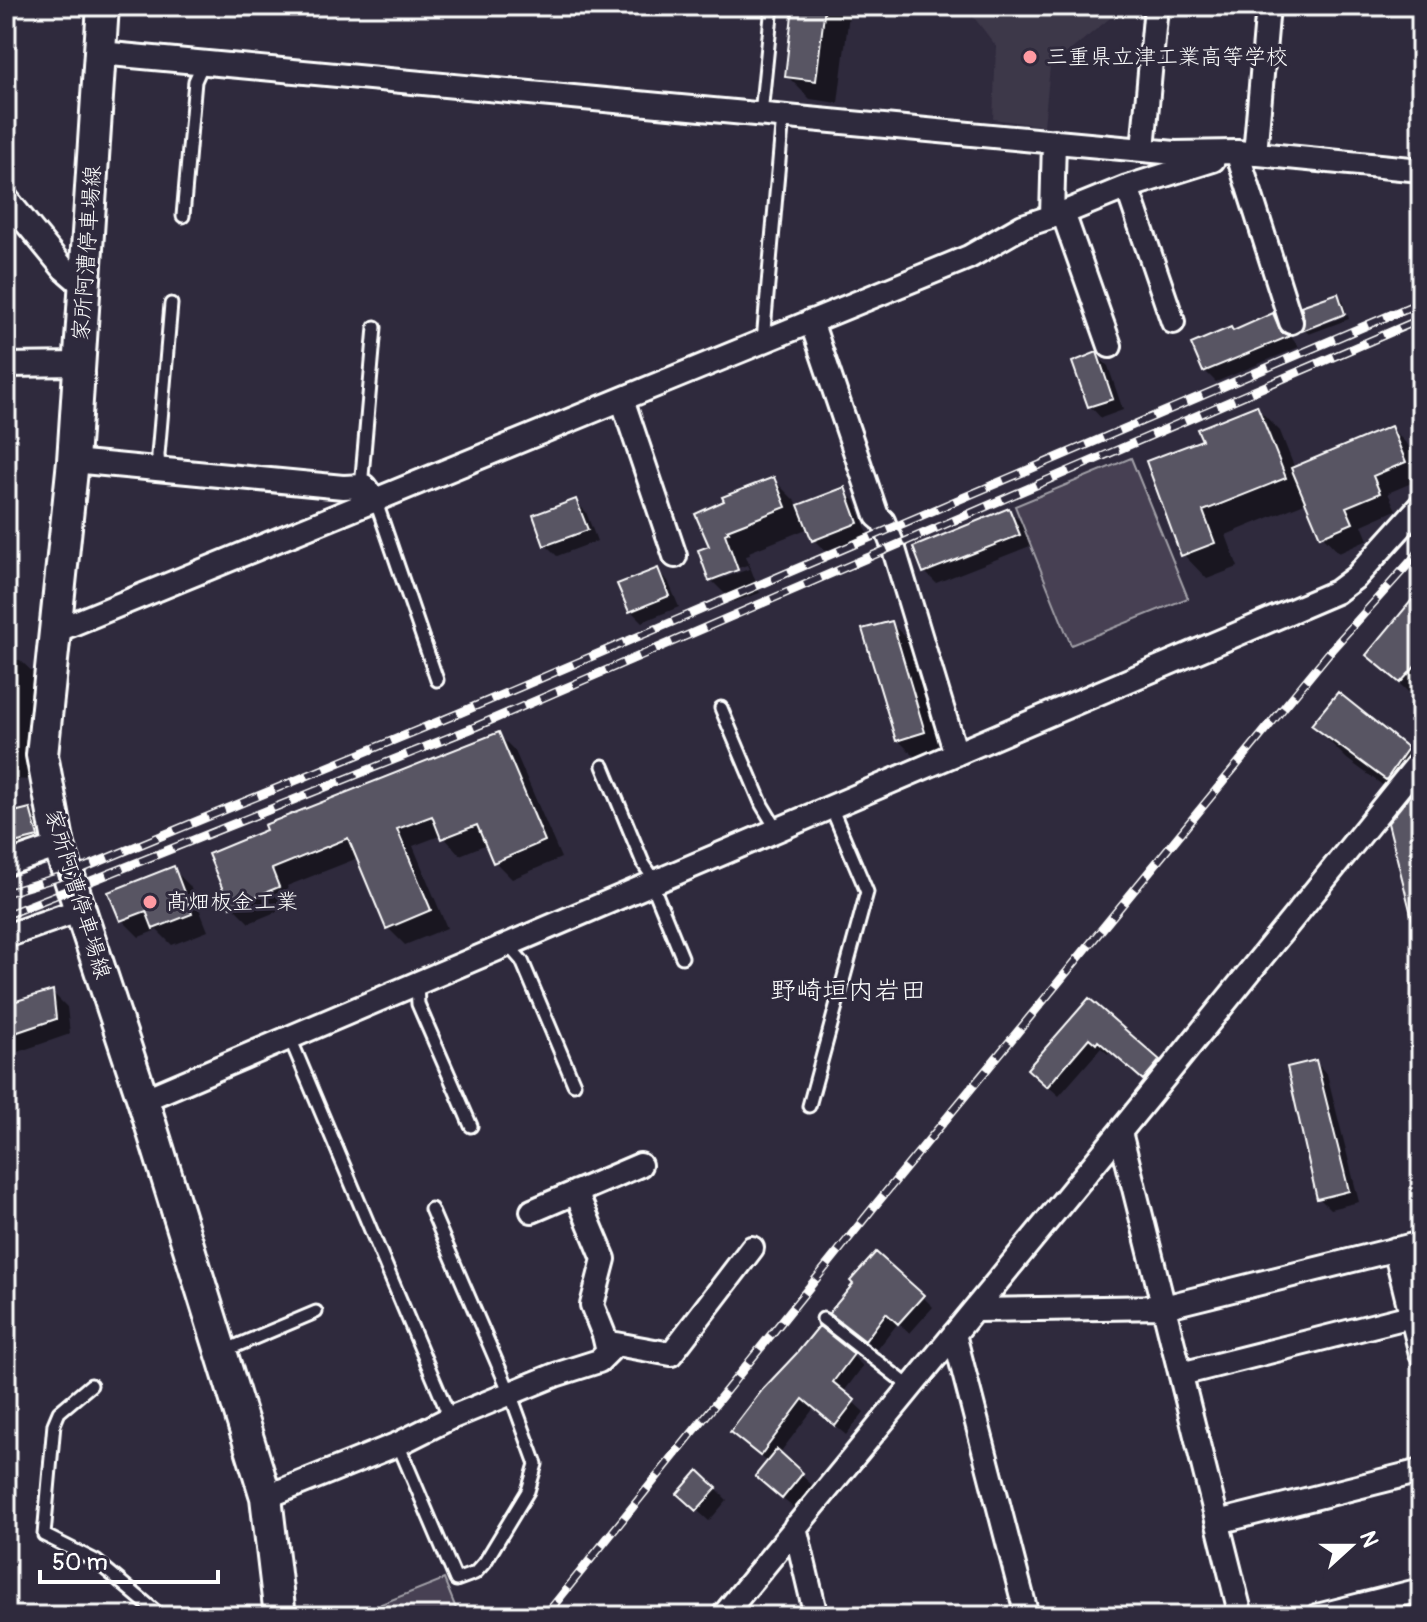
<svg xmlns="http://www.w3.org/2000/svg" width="1427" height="1622" font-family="Pangolin,'Klee One',sans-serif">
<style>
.built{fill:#3c3749}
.green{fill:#464152;stroke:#a2a0a8;stroke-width:2}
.shadow{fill:#0007;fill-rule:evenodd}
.building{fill:#595564;stroke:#fff;stroke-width:2}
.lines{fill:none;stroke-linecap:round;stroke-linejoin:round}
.service-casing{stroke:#fff;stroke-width:17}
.minor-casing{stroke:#fff;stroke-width:28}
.secondary-casing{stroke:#fff;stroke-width:36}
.service{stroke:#2f2a3d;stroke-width:11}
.minor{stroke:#2f2a3d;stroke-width:22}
.secondary{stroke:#2f2a3d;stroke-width:30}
.rail-casing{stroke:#fff;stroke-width:9}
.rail{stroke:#2f2a3d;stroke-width:6;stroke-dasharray:18;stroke-linecap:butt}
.poi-dot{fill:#ff9aa2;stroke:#2f2a3d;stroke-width:3}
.labels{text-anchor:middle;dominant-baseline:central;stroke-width:6;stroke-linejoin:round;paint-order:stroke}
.poi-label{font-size:22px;fill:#fff;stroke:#2f2a3d;text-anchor:start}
.street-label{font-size:22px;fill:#fff;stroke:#2f2a3d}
.quarter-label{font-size:26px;fill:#fff;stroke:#2f2a3d}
</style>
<rect width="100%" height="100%" fill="#2f2a3d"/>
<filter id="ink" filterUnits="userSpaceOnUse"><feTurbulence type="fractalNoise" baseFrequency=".0125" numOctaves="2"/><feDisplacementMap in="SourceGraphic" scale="16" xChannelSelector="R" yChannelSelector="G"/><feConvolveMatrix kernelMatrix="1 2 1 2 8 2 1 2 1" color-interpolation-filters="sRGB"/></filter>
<g filter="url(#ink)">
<path class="built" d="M965,6H1125L1050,67L1044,126L993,119L996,46Z"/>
<path class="green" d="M1131,458L1188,598L1071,645L1015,506Z
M444,1579L459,1616H386L381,1604Z"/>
<path class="shadow" d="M795,6H850L838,103L810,99L787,76Z
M1338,295L1343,300L1346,312L1308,326V330L1348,315L1349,319L1309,334L1304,330L1307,318Z
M1273,315L1299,347L1216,382L1205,371L1234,333Z
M1096,355L1108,366L1123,410L1101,418L1090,406L1074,363Z
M6,395L16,405L12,449L6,448Z
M1256,407L1280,431L1295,469L1391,428L1408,445L1421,479L1388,493L1396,510L1362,525L1368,540L1339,553L1322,535L1307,502L1226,535L1238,567L1207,579L1183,554L1204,442Z
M773,479L796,502L798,507L844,490L855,501L868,534L825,551L813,539L809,528L749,552L750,555L746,556L760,593L733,602L711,580V547L697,515ZM747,565L749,569L721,579V574Z
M575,501L586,512L597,541L557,556L546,545L535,517Z
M1009,510L1020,521L1030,546L936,583L925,572Z
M657,570L668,581L679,607L642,622L631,611Z
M1421,593V704L1369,655Z
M891,623L925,656L958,765L931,773L898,740Z
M6,660H20L38,677L35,780L6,779Z
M1338,694L1421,764V945L1390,823L1407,803L1347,759L1313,725Z
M498,734L515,751L561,858L512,879L495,862L487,844L460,855L442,835L413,846L447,928L405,945L388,928L358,858L287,886L295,904L249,923L232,906L210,855Z
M29,810L41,821L48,847L6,854V817Z
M173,869L190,886L208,931L172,945L157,930L139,937L122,920Z
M52,992L67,1007L70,1034L6,1056V1006Z
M1089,1001L1169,1072L1155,1089L1111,1050L1108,1054L1101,1048L1059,1096L1041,1080Z
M1316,1063L1327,1074L1359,1202L1330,1209L1319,1198Z
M922,1296L933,1307L910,1333L898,1323L877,1350L832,1313Z
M853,1356L863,1366L843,1393L864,1412L846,1435L814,1408L779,1454L813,1486L794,1508L768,1487V1463L743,1442Z
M716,1489L727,1500L709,1521L690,1504Z"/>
<path class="building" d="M793,6H825L816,81L785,77Z
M1338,293L1345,314L1302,331L1304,319L1301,306Z
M1273,313L1281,332L1290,336L1203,372L1191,344L1231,327L1233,331Z
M1097,352L1113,399L1088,407L1072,362Z
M1257,405L1286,478L1203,511L1215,543L1181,556L1146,461L1202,440L1197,429Z
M1391,426L1406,462L1373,476L1380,493L1346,507L1353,523L1320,537L1291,468Z
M774,477L786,507L727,530L729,532L725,534L738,570L709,581L698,550L709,546L695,514L724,501L722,497Z
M845,487L858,523L812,541L798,505Z
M576,499L588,530L544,546L533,515Z
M1009,508L1020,535L923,573L913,547Z
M658,568L669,596L629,612L617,584Z
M1421,589V660L1400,683L1366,655Z
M892,621L925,732L896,741L862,629Z
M1338,692L1408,748L1386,780L1311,725Z
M499,732L545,841L493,863L477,825L441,839L432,816L397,829L431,910L386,929L348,838L272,869L279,887L230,907L208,854L266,830L264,825Z
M1421,787V925L1414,926L1388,823L1416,788Z
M30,808L38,837L6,845V814Z
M174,866L192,914L153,929L146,911L120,921L108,892Z
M53,990L56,1019L6,1036V1004Z
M1089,998L1160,1060L1143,1080L1098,1041L1096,1044L1089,1038L1047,1087L1027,1069Z
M1316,1060L1349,1191L1317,1199L1287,1067Z
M876,1252L924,1295L898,1324L886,1313L865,1341L829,1313L853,1284L850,1281Z
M819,1326L854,1354L833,1382L855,1400L835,1426L803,1399L760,1456L730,1432L763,1389L797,1353Z
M777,1449L803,1473L782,1499L755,1476Z
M698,1470L717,1488L696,1511L677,1494Z"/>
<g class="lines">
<defs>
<path id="service" d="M761,114L772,6
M183,216L195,81L203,63
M763,341L783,116
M159,469L158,455L171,304
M364,486L362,476L375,327
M376,502L437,680
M721,708L762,805L777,830
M603,766L643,863L656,882
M652,884L682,957
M508,945L522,961L574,1084
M417,984L418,1004L471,1126
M290,1038L450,1418
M809,1106L867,892L831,807
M823,1319L909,1386
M224,1351L316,1312
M91,1385L59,1412L54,1424L44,1535L96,1561L161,1616
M398,1444L456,1580L475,1573L485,1562L528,1491L536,1464L510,1393L431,1209"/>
<path id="minor" d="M100,53L1175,153L1237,152L1421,170
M1143,149L1156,6
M1237,152L1291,322
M1255,154L1268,6
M1127,187L1173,322
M6,198L64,269L85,287
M1063,213L1110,346
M1052,216L1054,141
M811,321L877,516L883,521L893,546L956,754
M6,365L80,364
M622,399L675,556
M73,461L343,487L364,486L376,502
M53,632L969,257L1023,226L1063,213L1127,187L1213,160
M6,864L59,846
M6,936L80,910
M143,1100L1336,592L1356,577L1421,505
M1120,1132L1241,1616
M576,1192L604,1259L592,1305L604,1335L608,1352
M532,1211L640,1165
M1395,1249L1421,1354
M975,1310L1164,1307L1421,1243
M954,1334L1027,1616
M1181,1374L1411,1316
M266,1497L398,1444L450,1418L555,1375L599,1361L616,1344L671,1354L752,1248
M1218,1522L1421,1471
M795,1527L816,1616
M723,1616L1120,1132L1421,760
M1317,1616L1421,1590"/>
<path id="secondary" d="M103,6L73,461L42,755L59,846L143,1100L266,1497L280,1616"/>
</defs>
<use href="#service" class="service-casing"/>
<use href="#minor" class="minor-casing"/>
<use href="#secondary" class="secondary-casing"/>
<use href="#service" class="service"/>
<use href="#minor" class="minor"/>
<use href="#secondary" class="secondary"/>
<defs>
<path id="rail" d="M6,893L69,874L457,714L1421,302
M6,915L468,730L1421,319
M545,1616L873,1208L1332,649L1421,550"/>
</defs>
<use href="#rail" class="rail-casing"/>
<use href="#rail" class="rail"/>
</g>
</g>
<g class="poi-dot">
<circle cx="1030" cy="57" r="8"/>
<circle cx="150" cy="902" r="8"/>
</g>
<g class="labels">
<g class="poi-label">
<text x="1046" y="57">三重県立津工業高等学校</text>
<text x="166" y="902">髙畑板金工業</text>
</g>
<g class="street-label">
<text transform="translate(87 253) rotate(-86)">家所阿漕停車場線</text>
<text transform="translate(78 894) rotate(73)">家所阿漕停車場線</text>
</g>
<g class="quarter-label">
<text x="848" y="991">野崎垣内岩田</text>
</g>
</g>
<rect width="1427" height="1622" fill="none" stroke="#2f2a3d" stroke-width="32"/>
<rect x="16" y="16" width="1395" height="1590" fill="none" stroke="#fff" stroke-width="3" filter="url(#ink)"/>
<g transform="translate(1351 1546) rotate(69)" stroke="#2f2a3d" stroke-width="6" paint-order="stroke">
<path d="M0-6L14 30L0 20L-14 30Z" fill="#ffffff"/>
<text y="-12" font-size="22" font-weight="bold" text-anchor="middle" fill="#ffffff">N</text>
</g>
<path d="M40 1570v12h178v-12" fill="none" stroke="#ffffff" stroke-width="4"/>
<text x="52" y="1570" font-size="24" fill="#ffffff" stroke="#2f2a3d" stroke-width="6" paint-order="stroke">50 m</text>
</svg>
